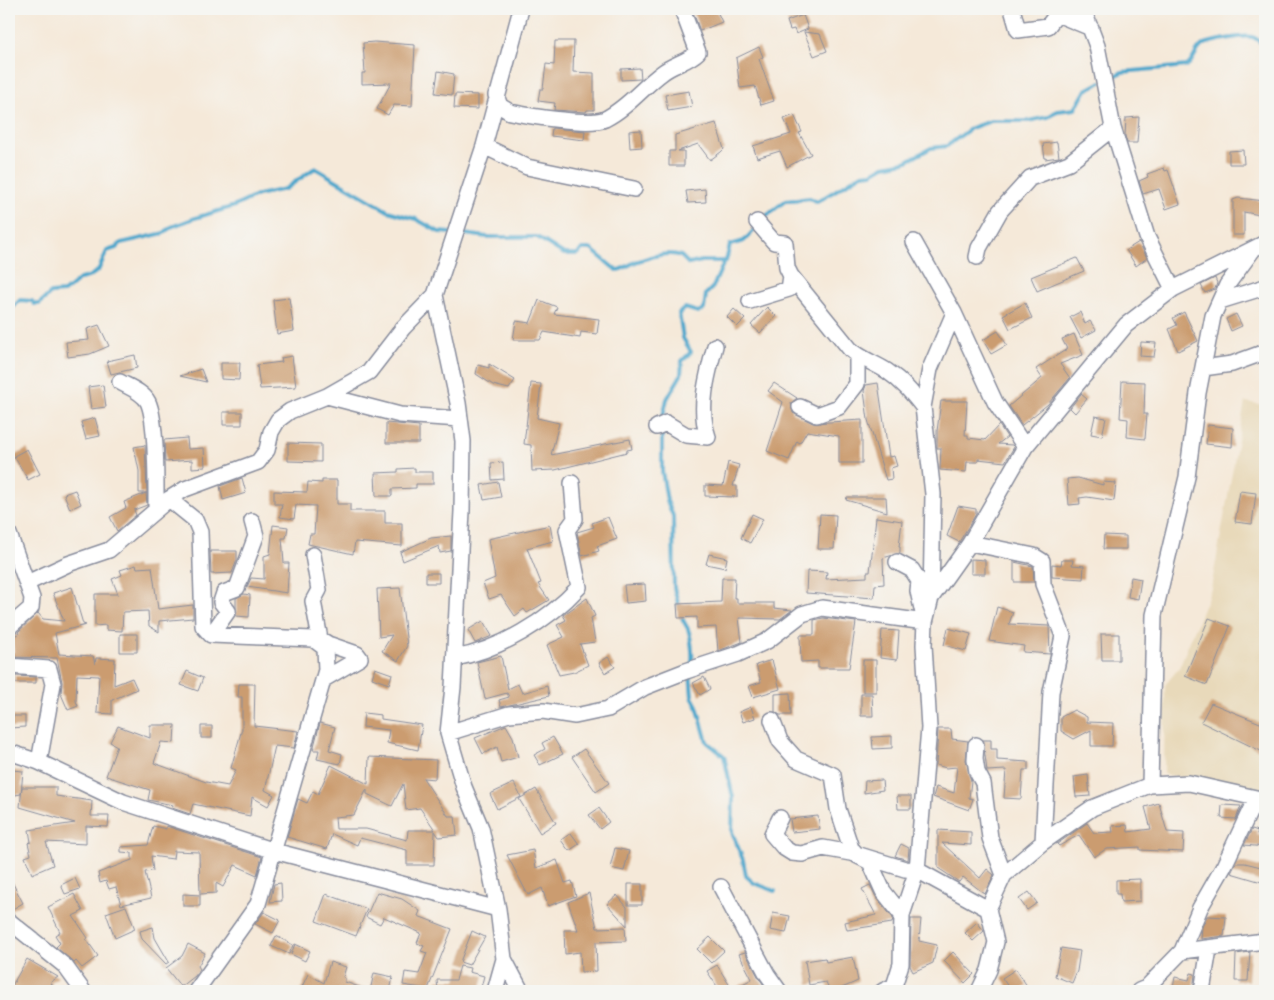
<svg xmlns="http://www.w3.org/2000/svg" width="1274" height="1000" font-family="'EB Garamond',serif">
<style>
.built{fill:#e8d9ba}
.lines{fill:none;stroke-linecap:round;stroke-linejoin:round}
.stream{stroke:#4fa7cc;stroke-width:4}
.building{fill:#cb9c70;fill-rule:evenodd}
.street-casing{stroke:#888c9c;stroke-width:18}
.street{stroke:#fff;stroke-width:15}
</style>
<rect width="100%" height="100%" fill="#f6f6f2"/>
<filter id="ink" filterUnits="userSpaceOnUse"><feTurbulence type="fractalNoise" baseFrequency=".02" numOctaves="2"/><feDisplacementMap in="SourceGraphic" scale="10" xChannelSelector="R" yChannelSelector="G"/><feConvolveMatrix kernelMatrix="1 2 1 2 8 2 1 2 1" color-interpolation-filters="sRGB"/></filter>
<filter id="wash" filterUnits="userSpaceOnUse"><feTurbulence type="fractalNoise" baseFrequency=".0096" numOctaves="4" result="noise"/><feDisplacementMap in="SourceGraphic" scale="20" xChannelSelector="R" yChannelSelector="G"/><feGaussianBlur stdDeviation="1.12" result="paint"/><feColorMatrix in="noise" values="0 0 0 0 0 0 0 0 0 0 0 0 0 0 0 0 0 1.4 0 .05"/><feComposite in="paint" operator="in"/></filter>
<g filter="url(#wash)">
<rect width="100%" height="100%" fill="#f5e9d9"/>
<path class="built" d="M1245,402L1265,405V792L1164,774L1165,685L1179,668L1211,589Z"/>
<g class="lines">
<path class="stream" d="M1107,81L1122,72L1187,66C1194,61 1195,50 1203,45C1210,41 1244,35 1252,37C1257,38 1262,44 1265,46
M761,220L785,201L810,198L817,202L862,174L872,173L884,166L905,162L931,148L947,146L971,128L982,124L991,121H1028L1048,117L1057,111L1075,109L1086,90L1101,82
M458,233L487,237H537L564,254H578L582,249H591L616,270C625,270 630,263 638,261C651,257 667,251 681,256L689,264L702,261H726L730,245L744,241L756,228
M9,312L20,300L32,301L34,304H39L51,293L64,292L80,279L88,277L98,271L107,251L116,248L121,243L164,233L171,227L195,218L235,206L258,195L285,189L315,168L388,211L416,219L439,232L451,233
M662,420L667,399L681,375L682,361L691,352L683,338L679,313L685,308L698,312L704,309L706,294L713,287L724,262
M662,429V471L667,501L673,516L674,588L679,607
M681,614C682,620 685,623 688,629C691,637 694,658 691,666
M690,673L692,697L697,706L707,742L724,756L733,798L732,832L743,860L746,876L754,883L775,891"/>
</g>
<g id="blocks">
<path class="building" d="M701,9H716L722,22L700,31L693,12Z
M803,15L808,29L796,34L794,29L790,30L787,21Z
M804,32L820,34L827,51L814,56Z
M555,41H574L573,72L594,73V110H587L586,112L554,110L555,103L538,101L540,89H543L546,64L554,65Z
M374,42L415,45L412,106L394,105L388,115L377,109L391,83L362,84V73H365L363,43Z
M759,47L763,57L759,59L774,101L761,105L755,86L740,88L736,58Z
M640,68L641,79L621,80V69Z
M438,71L454,74L452,95L435,93Z
M689,91L692,107L668,111L665,95Z
M455,94L478,95V109L454,108Z
M794,115L802,132L799,133L811,154L787,167L780,151L757,158L753,146L791,134L784,119Z
M1139,117L1137,143H1127L1125,136L1126,118Z
M716,123L724,149L721,152L710,160L698,144L678,151H684V166H669V151H675V135Z
M552,128L585,131L584,140L551,136Z
M641,130L642,147L630,148L629,131Z
M1057,142L1059,157L1045,159L1043,144Z
M1243,150L1244,164H1229V151Z
M1164,168L1165,171L1168,170L1180,204L1166,209L1159,189L1143,194L1139,181L1148,177L1147,174Z
M705,189L706,202L688,203L686,191Z
M1238,198L1265,201V216L1244,212V235H1233V200Z
M1139,242L1147,258L1136,266L1126,250Z
M1077,258L1084,271L1037,291L1031,277Z
M1215,278L1217,283L1215,289L1205,293L1201,285Z
M289,298L294,331L277,334L273,300Z
M539,300L557,307L554,314L599,319L597,334L581,332L580,338L544,332L540,340H513L516,321L530,323Z
M1025,303L1032,318L1010,329L1003,315Z
M767,307L776,316L760,333L751,325Z
M734,309L745,319L737,327L727,317Z
M1080,312L1085,324L1090,321L1096,330L1081,338L1070,317Z
M1184,312L1198,341L1178,351L1169,329L1177,325L1173,318Z
M1236,314L1242,326L1231,331L1226,319Z
M99,325L109,346L90,354L68,357L66,342L89,340L87,329Z
M998,331L1007,345L991,354L983,340Z
M1074,334L1083,355L1060,364L1070,378L1048,404L1022,425L1009,406L1042,378L1036,369L1067,349L1062,339Z
M1141,342L1156,343L1154,357L1140,356Z
M135,355L137,368L111,374L107,361Z
M292,356L296,387L260,389L257,365L282,362L281,358Z
M221,363H240L239,380L221,379Z
M489,364L515,380L509,389L493,385L476,374L478,365L489,368Z
M201,369L206,382L180,376Z
M1122,381L1145,382L1144,414H1147L1145,439L1127,437L1128,419L1120,418Z
M531,383L541,384L537,418L559,423L551,455L630,439L632,449L627,450V452L555,470L532,471L531,445L524,444Z
M774,383L797,398L791,403L793,413L813,423L862,420V463H839V436L807,431L800,443L797,441L789,460L767,451L783,402L768,391Z
M878,383L889,457L894,456L897,466L891,468L892,479L886,480L868,420L864,391L866,385Z
M103,385L106,407L91,409L88,387Z
M1081,394L1087,399L1075,413L1070,408Z
M941,401H967L965,435H968V438L985,440L999,425L1007,437L998,444L1012,445L1014,447L1005,462L978,459V462H967L966,472L940,470L941,448H937V431Z
M223,412H242V425H223Z
M1095,416L1106,418L1102,436L1091,434Z
M95,418L100,436L86,439L81,422Z
M386,423L419,426V443H386Z
M1208,425L1233,428L1232,447L1206,444Z
M187,438L188,449L204,448L205,467L192,468V460L165,462L164,440Z
M288,443L321,444V462L288,461Z
M145,445L147,493H139V471L134,447Z
M27,449L40,474L28,480L14,456Z
M503,462L504,479L492,480L491,463Z
M728,462L739,465L733,486H737V497L705,496V485L723,486Z
M415,468V472H433V484H416V488L392,489V496H376L375,473L398,472V469Z
M242,478L246,493L223,500L220,486Z
M1078,478L1103,485V482L1116,483L1114,501L1087,497L1079,498L1080,504L1069,505L1067,479Z
M322,480H337V504H350V511H385V523H402V546L355,542L353,554L308,544L310,534H314L316,506L296,505L294,519L280,517L282,504H274V491L307,492L308,482L322,483Z
M498,482L501,497L484,500L481,485Z
M75,490L81,504L70,509L64,494Z
M1240,491L1256,493L1252,524L1235,522Z
M146,493L147,505L134,510L136,515L117,531L110,517L126,508L124,502Z
M847,497H886L887,512L846,500Z
M958,506L976,509V514L959,542L947,536Z
M752,514L763,519L750,543L741,538Z
M820,514L836,515L834,549H818Z
M608,517L617,539L597,546L599,551L582,556L577,532L594,527L592,523Z
M876,517L902,521L899,547H900V553L883,558L884,584L875,585L874,598L806,593L807,571L827,572L826,579L867,577V572H870Z
M273,525L288,527L286,538H282L284,563H289L287,593L247,587L251,578L264,579V556L270,554Z
M550,525L553,541L527,548L541,583L538,584L549,600L527,613L524,609L515,616L501,595L489,599L483,583L495,578L488,539Z
M1104,535L1126,536V549H1103Z
M451,536V551L440,553L439,546L403,561L400,552L431,538Z
M210,551H237V560L232,573L211,574Z
M709,554L727,558L725,568L706,564Z
M971,559L985,560V574H971Z
M1062,560H1073L1072,565L1084,566L1083,579L1052,577V564L1061,565Z
M1014,562L1033,566L1034,582H1014Z
M136,565L137,568L152,567L158,609L193,605V618L159,621V632L149,626L148,611L123,612L122,631L106,630V625L95,626V594H118L112,579L122,575L120,570Z
M426,573H439V583H426Z
M1131,577L1141,579L1138,599L1128,597Z
M722,578H735L734,598H737V603H774V608L792,610L780,619L739,618L742,642L718,651L716,627L697,628V617L678,618L677,604L721,602Z
M645,584L646,601L626,603L624,585Z
M72,587L83,624L86,625L55,633L59,654L93,656L95,664L96,658L115,659L114,685L132,678L137,689L112,700V714L97,713L99,676L77,675L76,701L78,706L68,710L61,694L62,682L57,658L9,657V652H14L12,636L19,634L18,632L38,613L43,619L64,621L53,593Z
M400,588L407,646L398,661L382,651L392,635L379,637L377,589Z
M244,594L250,595L249,617L236,616V598Z
M587,598L595,616L591,618L595,642L580,644L588,665L574,672L559,675L547,645L564,637L557,625L566,620L563,615Z
M997,607L1013,612L1009,624L1049,626L1050,654L1023,652L1024,646L989,641Z
M823,618L856,622L849,668H818V661L801,662L800,635H814V620Z
M1209,618L1230,626L1207,685L1185,676Z
M483,621L492,636L475,643L468,630Z
M948,628L971,634L966,651L944,645Z
M882,630L899,631L897,660L880,658Z
M120,634H137V652H120Z
M1101,634H1119V660H1102Z
M501,656L508,689L518,684L522,693L547,686L549,696L501,707L499,700L509,697L507,693L485,699L477,662Z
M608,657L615,667L605,673L599,663Z
M772,660L780,689L753,697L749,686L761,682L756,665Z
M863,660H876V692H863Z
M375,668L392,674L389,684L372,678Z
M187,671L203,678L198,691L181,685Z
M15,676L36,677V683H15Z
M704,677L710,689L700,695L693,683Z
M239,684H255L254,726L298,731L294,748L275,746L265,790L274,795L268,806L252,797L250,816L193,804L190,814L172,808L173,805L148,800L150,790L106,776L117,746L110,742L118,726L150,738V725H175L174,743L161,742L154,763L206,782L228,786L236,770L231,768L242,729V697H238Z
M790,693L791,715H780L775,712V694Z
M861,694H872L873,716H861Z
M1211,703L1265,725V753L1201,722Z
M751,707L755,718L743,722L739,712Z
M1074,710L1087,717V722L1113,723L1112,746H1091V730L1074,739L1061,731V717Z
M364,713L381,715V719L422,725L418,750L387,743L389,730L363,727Z
M9,716H25V727L9,728Z
M320,723L335,727L329,750L342,754L340,764L317,759L319,750H313Z
M506,725L513,737L518,757L501,762L497,747L483,754L475,738Z
M201,726H212V738H201Z
M938,729H951L952,739L968,741L966,760L971,781L969,798L973,799L969,810L933,797L936,787L954,793L957,767L946,768L936,765Z
M892,736V748L873,749L872,737Z
M553,737L563,754L540,765L534,755L545,749L542,743Z
M983,740H991V749H997V760L1028,762V770H1023L1021,799L1004,798L1006,770L987,771Z
M584,749L609,783L596,792L572,757Z
M369,757L436,760L435,779L423,778L448,816H455L457,835L439,837L435,831L434,865H407V850L360,838L357,845L332,834L327,849L287,837L298,799L307,803L313,791L318,794L331,765L368,784ZM403,784L406,810L420,808L435,830H408L407,840L366,829H336L335,817L354,815L367,789V794L392,806Z
M12,770L23,771L21,794L9,796Z
M1088,775L1090,796L1076,797L1074,777Z
M882,780L883,790L864,793L865,781Z
M514,783L521,797L497,809L490,794Z
M22,787H56V796L92,801L91,816H109L108,827L86,826V844L46,842L53,865L32,874L25,857L31,855L28,843L31,842L29,830L75,823L20,807Z
M536,789L556,823L540,833L519,799Z
M897,796H911V809H898Z
M1159,803L1167,832L1184,833L1183,852L1140,850V847L1106,849L1094,857L1079,835L1059,846L1057,844L1087,823L1094,833L1113,832L1112,826L1127,825L1128,832L1151,829L1145,807Z
M1222,805L1241,806L1236,819L1221,818Z
M599,808L609,822L600,829L589,815Z
M818,816L820,829L792,832L790,819Z
M153,826L166,829V826L262,857L257,875L235,865L223,887L216,883V893L200,894L199,852L174,851L173,859L151,856L153,871L145,872L151,898L121,905L116,887L109,889L106,881L100,883L98,873L132,860V853L121,852V847L148,845Z
M1252,829L1258,831L1257,834L1265,835V847L1244,845Z
M938,830L971,832V845L942,843L980,878L987,869L994,875L985,894L963,877L959,882L938,868Z
M571,833L579,844L569,851L561,840Z
M901,844L909,848L908,860L895,856Z
M615,848L629,851L624,871L610,868Z
M533,850L536,868L557,860L565,883L572,881L576,896L548,906L542,888L528,895L507,855Z
M1236,863H1245L1265,868V883L1231,873Z
M9,876L23,903L9,911Z
M75,878L80,889L65,894L61,885Z
M1140,879V901L1121,902L1120,894H1116V880Z
M281,883L282,901L270,902L274,884Z
M628,884H642V905H628Z
M870,885L876,897L893,918L892,923L847,930L845,922L876,915L862,889Z
M377,892L402,899L420,911L418,916L452,929L428,989L403,985L405,972L419,974L427,953L421,951L424,946L417,943L421,933L384,917L380,924L366,917Z
M1029,892L1037,903L1027,910L1019,899Z
M589,893L597,928L625,927L626,941L596,942L597,971L581,972L580,952L565,954L564,930H578L568,902Z
M74,894L83,911L73,916L88,938L86,939L98,956L82,968L76,961L74,963L56,947L60,943L55,935L60,932L48,907Z
M183,894L200,895V906H183Z
M326,894L367,909L356,936L316,921Z
M617,895L627,907V926L607,904Z
M126,906L135,929L115,938L106,913Z
M264,912L280,920L273,933L255,924Z
M773,913L790,916L786,933L770,930Z
M1207,916L1226,917L1224,936L1201,939L1202,927Z
M911,919H921L919,941L937,945L933,963L913,972L910,966Z
M977,922L984,931L973,941L965,933Z
M153,927L155,938L169,962L166,964L142,939L140,931Z
M472,931L485,937L469,965L460,962Z
M276,936L293,945L289,954L271,946Z
M710,937L724,951L711,963L697,949Z
M188,944L205,953L198,966L200,969L195,976L181,987L166,968L182,956Z
M295,944L310,951L305,961L291,954Z
M1061,948L1080,951L1077,971L1072,983L1055,976Z
M745,952L759,978L768,991H729L752,979L739,954Z
M953,952L974,974L965,983L944,961Z
M1250,952L1248,981H1235L1236,954Z
M853,957L858,981L835,991H830L826,982L809,985L805,961L825,958L826,962Z
M27,959L58,977L51,982L54,991H9Z
M330,962L346,967L343,977L345,978V982L365,989V991H300L308,974L324,983Z
M717,965L730,986L720,991L707,971Z
M460,966L470,968L469,972L484,976L480,991H438L437,980H456Z
M1016,969L1027,986L1020,991H1011L1002,978Z
M374,973L393,977L390,991H370Z
M1191,973L1195,974L1193,991L1173,988L1175,977L1189,980Z"/>
</g>
</g>
<g filter="url(#ink)">
<use href="#blocks" fill-opacity="0" stroke="#888c9c" stroke-width="1"/>
<g class="lines">
<defs>
<path id="street" d="M1012,9L1018,30L1048,26L1057,14L1091,28
M1083,9L1097,46L1113,128L1147,237L1173,289
M496,95L500,106L510,112C529,116 590,126 605,119C627,108 643,87 662,73C673,64 688,62 698,52L682,9
M484,146L527,167L634,189
M757,222L774,242L785,243L787,268L791,276L850,349C861,359 875,363 887,371C902,381 912,393 923,407
M914,242L954,313L995,402L1025,447
M977,257L979,248L1000,211L1030,178L1069,163L1113,128
M750,301L789,289L791,276
M1220,301L1265,287
M1203,368L1232,364L1265,352
M120,382C129,387 143,392 148,402C157,421 156,487 156,510
M327,396L400,415L460,419
M800,407L817,415L839,407L857,384V355
M657,427L666,423L686,435L708,437C698,408 707,376 715,346
M169,499L195,520L200,532L203,626L211,635L313,639L325,648L326,670L258,904L196,991
M9,534L32,598L31,608L9,627
M970,543L1034,556L1042,561L1043,584L1063,636L1051,692L1043,842
M313,555L319,590L313,601L320,639L328,644L357,654L360,658L324,679
M27,583L68,564L109,550L169,499L185,489L258,462L267,450L271,432L278,420L290,411L327,396L369,372L403,328L435,295
M931,598L933,494L923,407L930,369L954,313
M211,635L228,611L221,602L224,593L237,588L256,536L252,521
M455,658C499,650 548,621 579,587L567,530L575,519L572,483
M9,666L49,669L53,684L39,762
M772,720L780,741L796,759L833,775L838,809L851,848L858,856L870,862L883,891L902,915
M448,733L509,714L543,711L575,716L608,709L645,687L686,671L738,654L767,641L802,614L822,608L925,622L918,591L919,581L912,570L897,562
M976,745L975,759L977,772L983,783L990,838L1004,875
M9,752L39,762L123,802L274,851L498,909
M1150,785L1154,615L1187,477L1198,393L1213,316L1227,285L1252,251
M780,818L772,834L784,848L792,853L802,854L823,848L856,854L905,869L917,870L902,915L901,964L894,986L883,991
M721,887L767,974L779,991
M988,909L1004,875L1043,842L1092,808L1150,785L1189,783L1265,800
M9,921L65,966L83,991
M1182,951L1265,941
M504,959L521,991
M495,991L504,959L498,909L481,828L464,787L448,733L453,687L462,511L463,441L458,403L435,295L484,146L521,9
M979,991L989,970L996,942L988,909L917,870L929,728L924,645L925,622L931,598L970,543L1025,447L1126,325L1173,289L1265,243
M1139,991L1146,988L1182,951L1200,908L1224,866L1256,798
M1202,991L1209,949"/>
</defs>
<use href="#street" class="street-casing"/>
<use href="#street" class="street"/>
</g>
</g>
<rect width="1274" height="1000" fill="none" stroke="#f6f6f2" stroke-width="30"/>
</svg>
